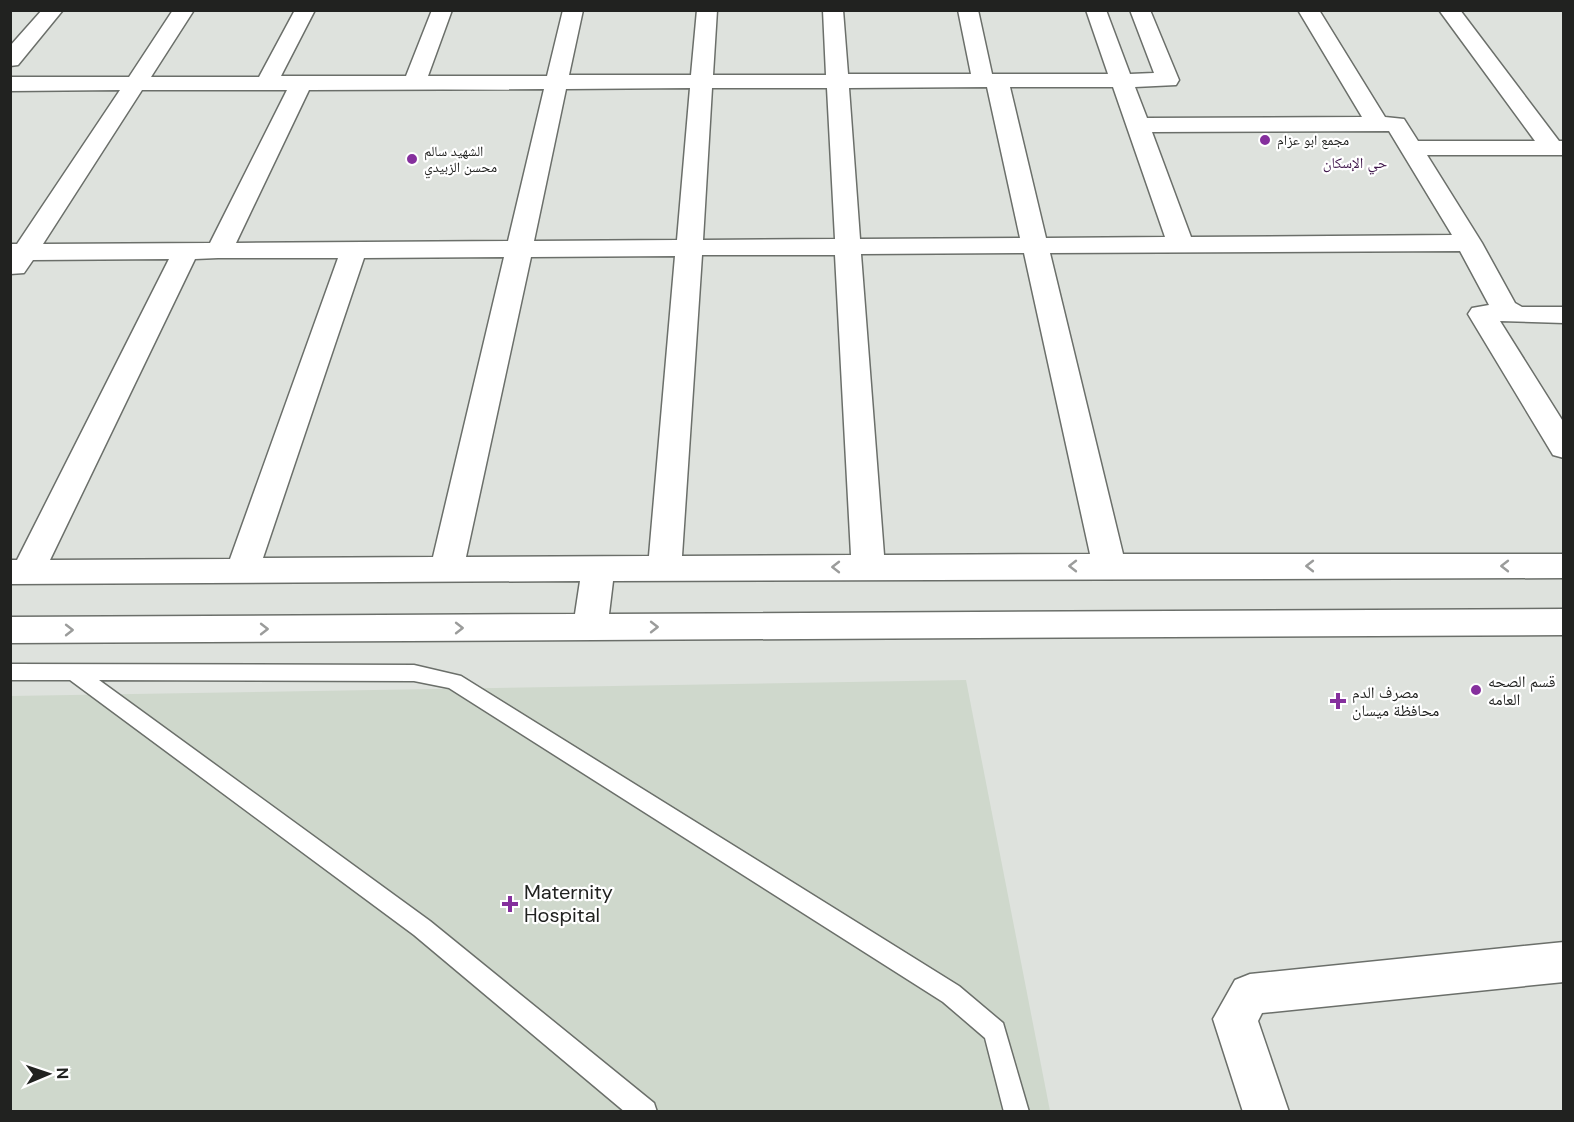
<svg xmlns="http://www.w3.org/2000/svg" width="1574" height="1122" font-family="'DM Sans','Noto Naskh Arabic',sans-serif">
<style>
.built{fill:#cfd8cc}
.lines{fill:none;stroke-linecap:round;stroke-linejoin:round}
.lane-casing{stroke:#6b6f6a;stroke-width:3}
.street-casing{stroke:#6b6f6a;stroke-width:3}
.lane{fill:#fff;fill-rule:evenodd}
.street{fill:#fff;fill-rule:evenodd}
.oneway{stroke:#9b9c9b}
.poi-dot{fill:#852f9d;stroke:#fff;stroke-width:2}
.labels{text-anchor:middle;dominant-baseline:central;stroke-width:4.5;stroke-linejoin:round;paint-order:stroke}
.far-poi-label{font-size:14px;fill:#212220;stroke:#fff;text-anchor:start}
.far-neighbourhood-label{font-size:15px;fill:#41184c;stroke:#fff}
.poi-label{font-size:16px;fill:#212220;stroke:#fff;text-anchor:start}
.near-poi-label{font-size:20px;fill:#212220;stroke:#fff;text-anchor:start}
</style>
<rect width="100%" height="100%" fill="#dee2dd"/>
<path class="built" d="M966,680L1050,1111H11L10,696Z"/>
<g class="lines">
<defs>
<path id="lane" d="M10,664L414,665L461,676L959,986L1003,1023L1029,1112H1004L985,1038L943,1002L449,688L414,681L99,680L430,921L654,1103L657,1112H625L414,935L70,680H10Z"/>
<path id="street" d="M42,10H63L18,65L10,66V46Z
M173,10H194L151,77H259L295,10H315L281,76H406L432,10H452L428,76H547L563,10H583L569,75H691L697,10H717L713,75H826L823,10H843L848,74H971L958,10H978L992,74H1108L1086,10H1106L1130,74L1154,73L1130,10H1150L1179,80L1176,85L1135,87L1147,118L1362,117L1298,10H1319L1385,117L1404,119L1418,141H1535L1439,10H1460L1559,141H1564V155H1427L1482,243L1515,303L1522,307H1564V323L1500,321L1564,423V458L1553,455L1468,314L1472,308L1489,305L1460,251L1050,253L1123,554H1564V578L613,581L609,614L1564,609V635L10,643V617L575,614L580,581L10,584V560H17L169,259L33,260L24,273L10,274V244H17L120,90L10,91V77H129ZM987,87L1020,238L860,239L849,88ZM1010,87H1113L1165,237L1046,238ZM690,88L677,240L534,241L566,89ZM712,88H827L835,239L703,240ZM544,89L508,241L236,243L309,90ZM142,90H287L210,243L43,244ZM1389,131L1452,235L1191,237L1152,132ZM1024,253L1090,554L884,555L861,254ZM702,255H835L851,555L682,556ZM675,256L649,556L466,557L531,257ZM504,257L433,557L263,558L364,258ZM218,258H338L230,559L50,560L195,259Z
M1564,942V982L1262,1013L1258,1021L1289,1112H1243L1213,1019L1235,980L1250,974Z"/>
</defs>
<use href="#lane" class="lane-casing"/>
<use href="#street" class="street-casing"/>
<use href="#lane" class="lane"/>
<use href="#street" class="street"/>
</g>
<defs><path id="oneway-chevron" d="M-2-3.5L2.5 0L-2 3.5" fill="none" stroke-width="1.6" stroke-linecap="round" stroke-linejoin="round" transform="scale(1.5)"/></defs>
<g class="oneway">
<use href="#oneway-chevron" transform="translate(1073 566) rotate(180)"/>
<use href="#oneway-chevron" transform="translate(1310 566) rotate(-180)"/>
<use href="#oneway-chevron" transform="translate(1505 566) rotate(-180)"/>
<use href="#oneway-chevron" transform="translate(836 567) rotate(180)"/>
<use href="#oneway-chevron" transform="translate(654 627)"/>
<use href="#oneway-chevron" transform="translate(459 628)"/>
<use href="#oneway-chevron" transform="translate(264 629)"/>
<use href="#oneway-chevron" transform="translate(69 630)"/>
</g>
<g class="poi-dot">
<circle cx="1265" cy="140" r="6"/>
<circle cx="412" cy="159" r="6"/>
<circle cx="1476" cy="690" r="6"/>
<path d="M1335 692h6v6h6v6h-6v6h-6v-6h-6v-6h6z"/>
<path d="M507 895h6v6h6v6h-6v6h-6v-6h-6v-6h6z"/>
</g>
<g class="labels">
<g class="far-poi-label">
<text x="1277" y="140">مجمع ابو عزام</text>
<text x="424" y="151">الشهيد سالم<tspan x="424" dy="16">محسن الزبيدي</tspan></text>
</g>
<g class="far-neighbourhood-label">
<text x="1355" y="163">حي الإسكان</text>
</g>
<g class="poi-label">
<text x="1488" y="681">قسم الصحه<tspan x="1488" dy="18">العامه</tspan></text>
<text x="1352" y="692">مصرف الدم<tspan x="1352" dy="18">محافظة ميسان</tspan></text>
</g>
<g class="near-poi-label">
<text x="524" y="892">Maternity<tspan x="524" dy="23">Hospital</tspan></text>
</g>
</g>
<rect width="1574" height="1122" fill="none" stroke="#212220" stroke-width="24"/>
<g transform="translate(48 1074) rotate(88)" stroke="#ffffff" stroke-width="4.5" paint-order="stroke">
<path d="M0-4.5L10 22L0 15L-10 22Z" fill="#212220"/>
<text y="-9" font-size="16" font-weight="bold" text-anchor="middle" fill="#212220">N</text>
</g>
</svg>
